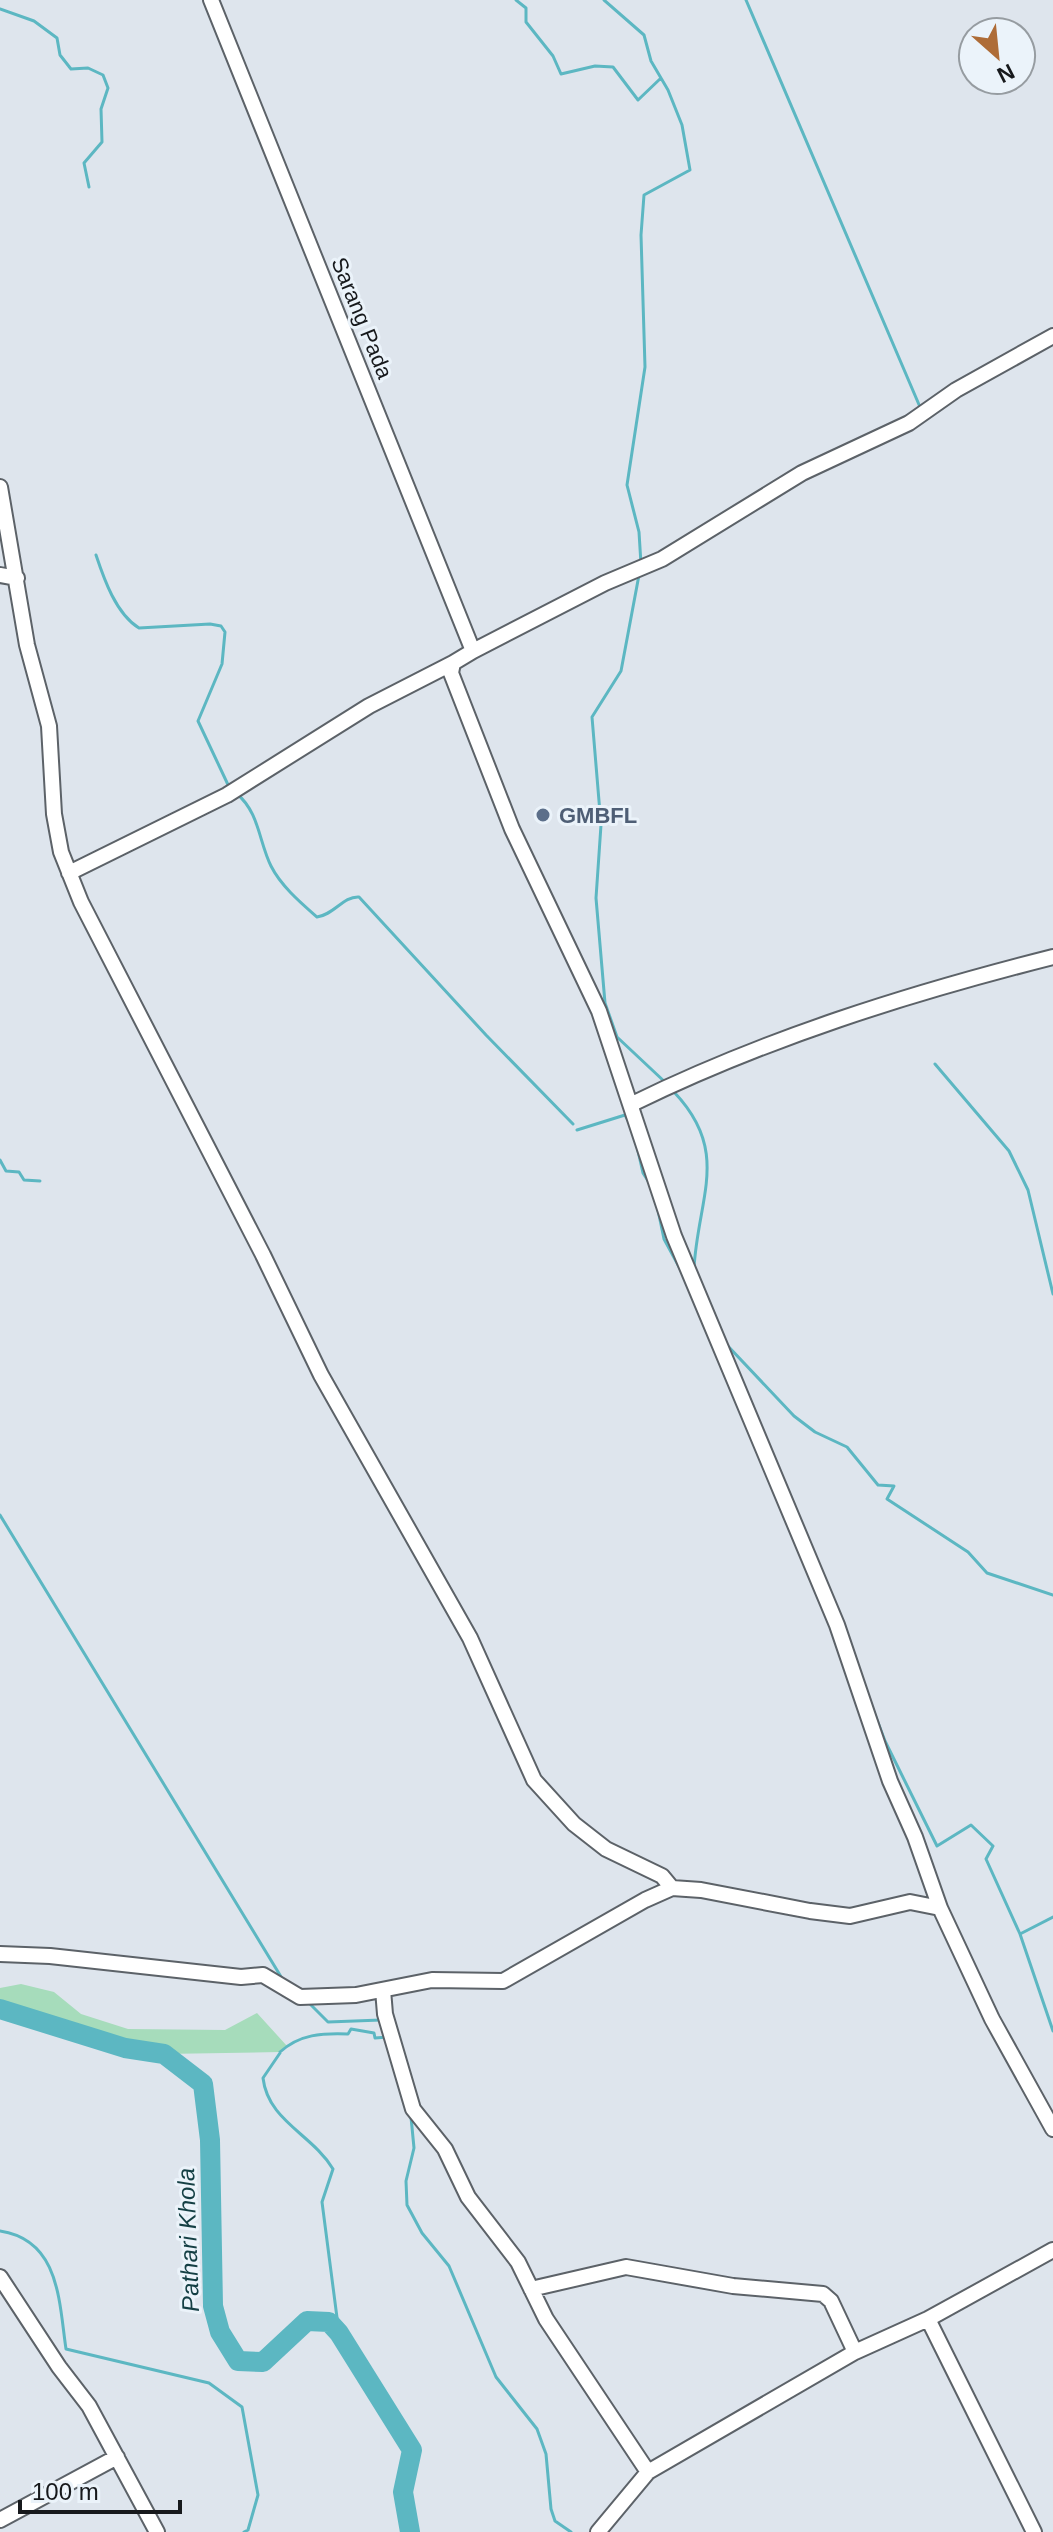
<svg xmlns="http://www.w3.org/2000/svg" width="1053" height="2532" font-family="Helvetica,sans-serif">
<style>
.green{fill:#a6dcbb}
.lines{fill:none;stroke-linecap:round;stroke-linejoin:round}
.stream{stroke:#5cb7c2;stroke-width:3}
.river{stroke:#5cb7c2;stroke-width:20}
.minor-casing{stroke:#5c6268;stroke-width:18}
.minor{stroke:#fff;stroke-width:14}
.service-dot{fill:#5c6f8a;stroke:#ebf3fa;stroke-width:3}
.labels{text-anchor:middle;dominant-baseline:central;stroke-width:6;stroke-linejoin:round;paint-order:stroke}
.street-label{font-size:22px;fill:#17191c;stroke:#ebf3fa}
.service-label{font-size:22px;font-weight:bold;fill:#4e5e75;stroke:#ebf3fa;text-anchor:start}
.water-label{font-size:24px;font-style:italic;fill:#143f44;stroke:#ebf3fa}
</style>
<rect width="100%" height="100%" fill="#dee5ed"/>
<path class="green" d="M21,1984L54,1992L81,2014L128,2029L225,2030L257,2013L287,2046L280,2052L164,2054L125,2048L0,2009V1988Z"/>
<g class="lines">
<path class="stream" d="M516,0L526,8V22L553,56L561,74L595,66L613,67L638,100L661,78
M604,0L644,35L651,61L668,90L682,125L690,170L644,195L641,235L645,367L627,485L639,532L641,564
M746,0L920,407
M0,9L34,21L57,38L60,55L71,69L88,68L103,75L108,88L101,109L102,142L84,163L89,187
M96,555C104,579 116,614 139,628L210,624L221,626L225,632L222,664L198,721L230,789
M639,575L621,671L592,717L601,825L596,898L605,1003L617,1037L666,1083
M237,794C259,812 259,842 271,866C281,886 301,903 317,917C334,915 343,896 359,897L486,1035L573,1124
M935,1064L1009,1151L1028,1190L1053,1294
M674,1092C731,1152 698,1197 694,1268
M577,1130L625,1115L630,1124
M636,1142L643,1173L650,1184
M0,1160L6,1171L19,1172L24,1180L40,1181
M658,1210L664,1239L684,1276
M700,1282L721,1330
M726,1344L794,1416L815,1432L847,1447L878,1485L894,1486L887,1499L968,1552L987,1573L1053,1595
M0,1515L283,1980
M869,1699L885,1741L937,1846L971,1825L993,1846L986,1859L1020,1934L1053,2031
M1020,1934L1053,1917
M309,2003L328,2022L381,2020
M280,2052C300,2034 322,2033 348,2034L351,2029L374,2033L375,2038L388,2037
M280,2053L263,2078C268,2121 312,2134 333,2169L322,2202L339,2333
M411,2117L414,2148L406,2181L407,2205L422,2233L449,2266L496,2377L537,2429L546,2454L551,2509L555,2521L571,2532
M0,2231C60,2240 59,2302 66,2349L209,2383L242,2407L258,2495L248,2530L244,2532"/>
<path class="river" d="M0,2009L125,2048L164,2054L203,2084L210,2140L213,2306L220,2332L238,2361L263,2362L307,2321L329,2322L339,2333L412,2450L403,2492L410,2532"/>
<defs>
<path id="minor" d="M211,0L473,651
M1053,336L956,390L909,423L802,473L662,559L605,583L473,651L453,663L451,673L512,829L599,1011L674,1236L837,1625L890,1781L915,1837L940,1908L992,2019L1053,2129
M0,487L27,645L49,726L54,814L61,852L81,902L263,1255L321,1375L470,1638L534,1780L574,1824L606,1849L662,1876L672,1888
M0,575L17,578
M69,873L227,795L369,706L453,663
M632,1104C767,1038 907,994 1053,957
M0,1954L50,1956L241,1977L263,1975L300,1997L356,1995L432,1980L503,1981L645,1900L672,1888L701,1890L810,1911L850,1916L910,1902L940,1908
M383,1990L385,2014L413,2109L445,2149L468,2197L518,2262L546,2319L648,2472L855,2352
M0,2277L59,2367L89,2406L157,2532
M531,2289L626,2267L733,2286L823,2294L831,2301L855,2352L928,2319L1053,2250
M928,2319L1034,2532
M0,2520L117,2457
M598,2532L648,2472"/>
</defs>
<use href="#minor" class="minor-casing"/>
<use href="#minor" class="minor"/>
</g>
<circle class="service-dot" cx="543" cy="815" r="8"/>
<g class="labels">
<g class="street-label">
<text transform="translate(362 318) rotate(68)">Sarang Pada</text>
</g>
<g class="service-label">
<text x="559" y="815">GMBFL</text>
</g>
<g class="water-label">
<text transform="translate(188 2240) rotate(-92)">Pathari Khola</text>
</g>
</g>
<g transform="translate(997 56) rotate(153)"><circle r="38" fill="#ebf3fa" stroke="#969ca1" stroke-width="2"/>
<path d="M0-6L14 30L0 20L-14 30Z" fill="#ae6c37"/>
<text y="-12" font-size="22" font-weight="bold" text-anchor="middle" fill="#17191c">N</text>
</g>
<path d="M20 2500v12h160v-12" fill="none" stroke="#17191c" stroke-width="4"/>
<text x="32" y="2500" font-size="24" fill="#17191c" stroke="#ebf3fa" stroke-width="6" paint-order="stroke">100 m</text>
</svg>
